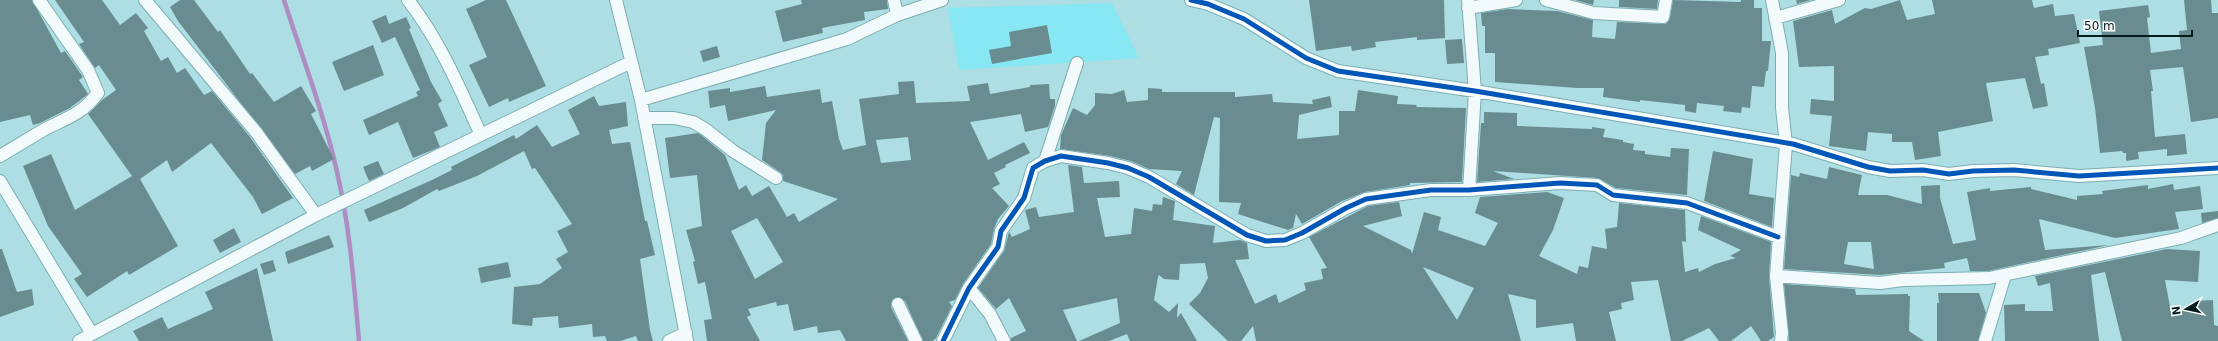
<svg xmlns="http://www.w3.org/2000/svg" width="2218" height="341" font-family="'DejaVu Sans',sans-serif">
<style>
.built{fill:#87e7f2}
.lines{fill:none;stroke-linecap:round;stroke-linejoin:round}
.stream{stroke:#ae8dc2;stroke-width:4.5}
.building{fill:#698c90;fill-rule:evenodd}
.minor-casing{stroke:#7daeb3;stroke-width:14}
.minor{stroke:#f3fafb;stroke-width:12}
.cycleway-casing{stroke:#fff;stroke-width:8}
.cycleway{stroke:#0057b8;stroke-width:5}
</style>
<rect width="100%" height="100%" fill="#acdee4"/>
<path class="built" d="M1112,3L1139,58L959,70L948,8Z"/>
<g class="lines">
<path class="stream" d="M284,0C302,57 324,113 337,172C350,227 354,285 359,341"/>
</g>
<path class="building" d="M0,0H32L61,53L65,51L83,77L79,80L88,94L87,95L70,108L40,123L33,125L30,115L0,122Z
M55,0H102L120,25L136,13L148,28L144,31L161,61L168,57L177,73L185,68L204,95L212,91L250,137L293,198L262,214L253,197L211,143L172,172L167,160L140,179L178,246L129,275L127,271L87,297L74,279L82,274L48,226L23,166L51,154L75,210L132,176L88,114L102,100L116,90L99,65L95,68L79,44L84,42Z
M180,0H194L218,32L220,30L250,74L252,73L274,102L301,86L316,111L311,114L334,159L312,171L310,166L295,174L178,21L170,7Z
M486,0H506L546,86L509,102L508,98L489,107L469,65L487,57L466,9Z
M801,0H887L888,9L864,12L865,20L822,28L823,33L783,42L775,11L802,4Z
M1309,0H1444L1445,38L1417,40V37L1375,42L1376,47L1352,51L1351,46L1316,51Z
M1575,0H1594L1593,5Z
M1619,0H1658L1657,9L1619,7Z
M1673,0L1741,2V0H1754V8H1762V41H1771L1768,71H1766L1764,87L1752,86L1750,108L1742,107L1741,113L1723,111L1724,106L1697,103L1696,113L1685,111V105L1640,100V102L1603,97L1604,88H1577L1495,82V53H1485V26H1482L1481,13L1508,9L1557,11L1593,20L1592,37L1615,39L1617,22L1666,24L1670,18Z
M1796,0H1811L1797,4Z
M1900,0L1907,20L1935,14L1932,0H2032L2034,8L2053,4L2055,16L2074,14L2080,43L2048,49L2049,55L2035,57L2041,84L2044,83L2048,106L2033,109L2025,78L1986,83L1993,121L1938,132L1941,156L1915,160L1912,142H1892V134L1868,132L1866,151L1829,146L1832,116L1810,114L1811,99L1834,101V66L1799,67L1793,21L1832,10L1835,24L1865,8L1871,9Z
M2184,0H2211L2212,13H2218V118L2191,122L2183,67L2150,70L2153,91H2151L2155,137L2185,134L2187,154L2167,156V149L2138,152L2139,159L2126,161V153H2123L2122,151L2100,153L2095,108L2084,47L2103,45L2099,11L2148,5L2150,17L2147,18L2151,53L2181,49L2179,31L2187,30Z
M386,15L389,24L406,17L411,28L409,29L431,82L442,101L438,104L448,126L434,132L440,147L413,158L398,122L369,135L363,120L418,96L416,92L420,90L395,37L382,43L372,21Z
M1047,25L1052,53L992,64L989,50L1011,46L1009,32Z
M1462,39L1464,63L1447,64L1445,40Z
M373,45L384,75L344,91L332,62Z
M717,46L720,57L703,62L700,51Z
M914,81L916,103L970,101L967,86L988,83L990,94L1030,87V85L1049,84L1050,99H1055V106L1048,127L1025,132L1021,114L970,122L988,160L1024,142L1030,153L1005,165L1006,167L994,173L1000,184L992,188L1009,206L998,219L994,229L991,244L963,284L955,300L949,302L952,306L936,338L933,341H923L905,301L898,297L892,300L891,307L908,341H846L840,330L818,333L817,326L794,331L788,304L777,306L776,302L748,309L751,315L747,317L760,341H707L704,320L712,319L705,282L698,284L693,262L695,261L686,230L702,226L697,175L670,178L665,138L698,133L701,135L725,155L739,190L746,185L752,196L769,186L787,217L794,213L799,222L838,199L783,181V175L780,172L762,160L766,123L776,110L728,121L725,105L710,108L708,91L730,88V92L765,86L767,97L820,89L822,103L832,101L839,139L843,150L866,145L859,99L899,94L898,82ZM908,137L911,160L881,163L876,140ZM757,218L783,262L755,279L731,231Z
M1148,88L1162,89V92H1235V97L1272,94L1273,102L1313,104L1312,100L1330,96L1332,107L1299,115L1297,139L1339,135V111H1355L1358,90L1398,96L1397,104L1417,105L1416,107L1466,108L1462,182L1410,183V185L1365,192L1342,201L1302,224L1296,214L1293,228L1288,230L1238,214L1241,203L1219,202L1220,118L1214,117L1194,195L1176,184L1182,171L1149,169L1131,161L1110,156L1060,149L1061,135L1073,108L1087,115L1095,105V93L1112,94L1124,90L1127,102L1148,100Z
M594,96L599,106L626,102L628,126L609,130L612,144L630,142L645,221H647L655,255L640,259L650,330L653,341H638L636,336L620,341H607L605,336L593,337L592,324L559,328L558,316L533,318L532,326L512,324L514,287L540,284L562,268L556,259L568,252L557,231L572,224L535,168L532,169L524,151L477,176L439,191L437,189L403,208L369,222L364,210L432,180L452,170L451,167L514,135L516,139L537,125L552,147L580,134L568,110Z
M1484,112L1517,113V126L1592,129V127L1605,129L1603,137L1623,140V142L1634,144L1633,150L1645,151V154L1670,157L1671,148L1689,149L1687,195L1616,188L1597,178L1493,171L1514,179L1477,182L1481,123H1484Z
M1713,151L1753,159L1749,194L1774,198L1772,227L1704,201Z
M378,161L384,174L369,181L363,167Z
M1068,165L1082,167L1084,183L1119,181L1120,197L1097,198L1105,237L1131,234L1134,208L1152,211L1153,204L1162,205L1163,197L1175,201L1173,220L1215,226L1213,243L1240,240L1247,243L1249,259L1235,260L1255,304L1276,294L1279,303L1306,290L1304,283L1323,279L1321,269L1327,268L1309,237L1368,206L1399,202L1402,216L1363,226L1411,250L1412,254L1424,212L1441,217L1438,230L1485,246L1498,223L1475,213L1480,197L1547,192L1564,198L1553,230L1539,256L1577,274L1579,266L1588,268L1592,246L1607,249L1605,229L1617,227L1619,203L1685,210L1686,242L1682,241L1685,272L1698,268L1699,272L1715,264L1736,258L1730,256L1741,250L1698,230L1701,216L1771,242L1769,277L1774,337L1768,341H1761L1751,326L1731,341H1719L1709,328L1682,341H1671L1658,280L1631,282L1634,300L1621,303L1622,309L1609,312L1616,341H1576L1573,323L1536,328V300L1508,294L1521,341H1256L1253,326L1241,341H1228L1189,304L1200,293L1208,278L1205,263L1180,264L1179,280L1164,279L1159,275L1158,277L1154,300L1169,312L1178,303L1177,318L1181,313L1197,341H1130L1127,334L1109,341H1079L1120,323L1117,298L1063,310L1077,341H1011V338L1026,331L1009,298L996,309L978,288L1004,251L1009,232L1012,237L1030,229L1025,210L1036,207L1039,217L1074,212ZM1423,267L1474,288L1457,320Z
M1829,167L1862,175L1858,195H1887L1922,204L1921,186L1940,185V198L1953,244L1976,240L1967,192L1990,188V191L2031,187V189L2077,200V196L2103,194L2102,191L2148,185V189L2173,184L2174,190L2200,186L2203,209L2175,212L2179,229L2115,238L2039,219L2045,250L2109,245L1988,271H1970L1967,258L1944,263L1945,268L1880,275L1784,269L1791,175L1799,177L1800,173L1827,179ZM1848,242H1871L1874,269L1844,264Z
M2218,211V218L2202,223L2201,213Z
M234,228L241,242L220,253L213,240Z
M329,235L334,247L288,264L285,252Z
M0,249H2L17,292L32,289L34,305L0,317Z
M2167,249L2200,251L2198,282L2165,280L2171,312L2195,308L2194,301L2213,300L2214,325L2218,326V341H2122L2105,272L2091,275L2099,341H2005L2004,305L2025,304V311H2053L2050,283L2038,286L2035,276Z
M273,260L276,271L264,275L260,264Z
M508,262L511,277L481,283L478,268Z
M257,268L273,341H139L133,331L162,317L168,329L213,309L205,292Z
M1784,284L1855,289L1856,295L1908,294V296H1910L1909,331L1924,341H1789Z
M1938,293H1979L1986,313L1978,341H1937V303H1939Z"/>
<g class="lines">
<defs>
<path id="minor" d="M145,0L256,132L316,215
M408,0C440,41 460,89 481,135
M616,0L641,100L687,341
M894,0L897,15
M1191,0L1208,4L1244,19L1306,58L1338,71L1475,91L1793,144L1868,167L1890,171L1923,170L1949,174L1973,171L2014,170L2079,176L2218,168
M1468,0L1475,91L1469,190
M1546,0L1594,13L1663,17L1666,0
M1772,0L1782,53V108L1786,144L1776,276L1782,333L1781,341
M1468,8L1516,0
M1775,18L1839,0
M641,100L847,39L897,15L942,0
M644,118H674L693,122L705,129L733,151L776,178
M0,156C15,147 30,138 45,129C67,118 82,114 98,93L88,70L39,0
M1045,161L1077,63
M0,181L92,334
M1776,276L1880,283L1903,280L1989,278L2181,238L2218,225
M969,288L990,314L1004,341
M898,304L916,341
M79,341L316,215L631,62
M669,341L686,333
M943,341L969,288L998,247L1001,231L1024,198L1033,168L1045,161L1061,156L1108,163L1128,168L1149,177L1247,235L1266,241L1285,240L1302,233L1346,208L1366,199L1431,190H1469L1560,183L1597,185L1613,195L1687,203L1778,237
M1985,341L2005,275"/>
</defs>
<use href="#minor" class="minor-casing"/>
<use href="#minor" class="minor"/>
<defs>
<path id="cycleway" d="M1191,0L1208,4L1244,19L1306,58L1338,71L1475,91L1793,144L1868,167L1890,171L1923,170L1949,174L1973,171L2014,170L2079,176L2218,168
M943,341L969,288L998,247L1001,231L1024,198L1033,168L1045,161L1061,156L1108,163L1128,168L1149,177L1247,235L1266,241L1285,240L1302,233L1346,208L1366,199L1431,190H1469L1560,183L1597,185L1613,195L1687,203L1778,237"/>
</defs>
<use href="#cycleway" class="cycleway-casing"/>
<use href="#cycleway" class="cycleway"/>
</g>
<g transform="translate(2186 309) rotate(261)" stroke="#ffffff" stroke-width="3" paint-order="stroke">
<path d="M0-3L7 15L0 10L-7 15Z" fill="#011a1d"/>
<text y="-6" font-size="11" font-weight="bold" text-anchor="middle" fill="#011a1d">N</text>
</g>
<path d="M2078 30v6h114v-6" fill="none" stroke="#011a1d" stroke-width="2"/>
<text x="2084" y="30" font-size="12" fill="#011a1d" stroke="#ffffff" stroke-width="3" paint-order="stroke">50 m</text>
</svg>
